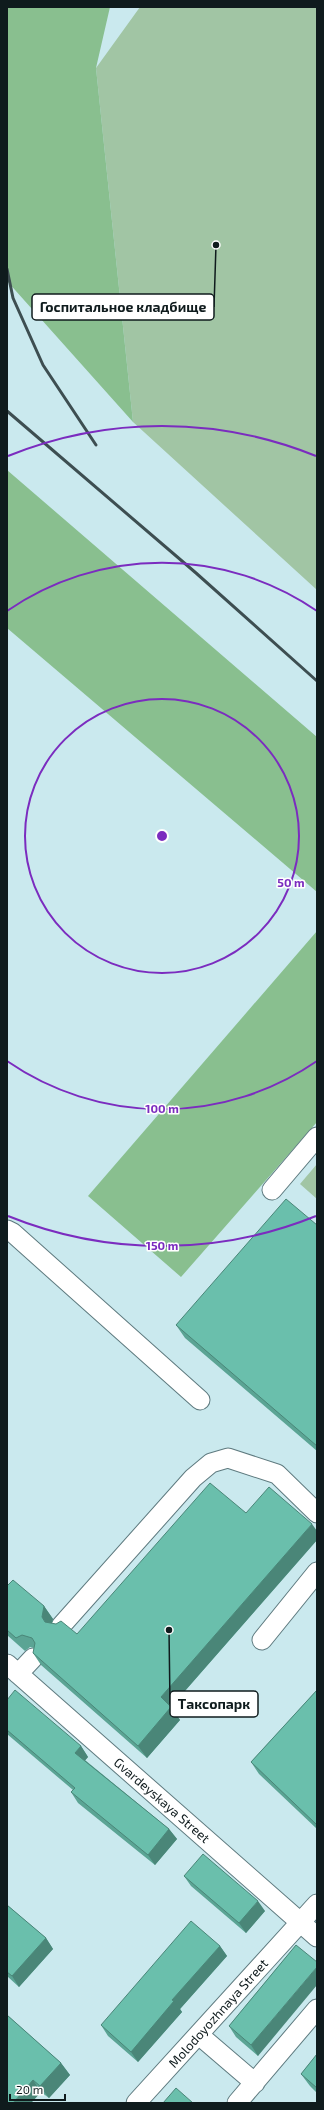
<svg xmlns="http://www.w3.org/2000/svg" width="324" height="2110" font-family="'Exo 2',sans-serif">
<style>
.green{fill:#a1c5a4}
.forest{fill:#89bf8f}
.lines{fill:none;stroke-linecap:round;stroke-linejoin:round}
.minor-casing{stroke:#5e7a7f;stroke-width:21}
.minor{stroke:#fff;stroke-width:19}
.rail{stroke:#3d4e51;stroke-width:3}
.wall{fill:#5ba494}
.shaded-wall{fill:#4a8678}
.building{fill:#6abfac;stroke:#4a8678}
.ring{fill:none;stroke:#7b2cbf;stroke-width:2}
.labels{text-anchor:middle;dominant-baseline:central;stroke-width:3;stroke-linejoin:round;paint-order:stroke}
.street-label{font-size:13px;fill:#0f1b1d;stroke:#fff}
.centre{fill:#7b2cbf;stroke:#fff;stroke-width:2}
.ring-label{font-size:12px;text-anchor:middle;font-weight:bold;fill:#7b2cbf;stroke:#fff;stroke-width:3;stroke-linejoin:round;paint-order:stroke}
.leader{fill:none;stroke:#0f1b1d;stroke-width:1.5}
.callout-dot{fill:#0f1b1d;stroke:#fff;stroke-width:1.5}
.callout{fill:#fff;stroke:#0f1b1d;stroke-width:1.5}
.callout-label{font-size:14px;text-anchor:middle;font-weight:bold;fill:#0f1b1d}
</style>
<rect width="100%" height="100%" fill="#cae9ee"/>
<path class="green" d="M140,7H317V590L133,422L96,68Z
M317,1164V1199L300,1184Z"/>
<path class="forest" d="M7,7H110L96,68L133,422L7,281Z
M7,470L317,737V892L7,628Z
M317,931V1122L181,1277L88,1196Z"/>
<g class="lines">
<defs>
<path id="minor" d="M272,1190L317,1137
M7,1230L13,1233L200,1400
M61,1626L193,1478L211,1463L228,1458L277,1474L317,1513
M262,1640L317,1572
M7,1664L317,1937
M18,1674L33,1658
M199,2035L255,2083
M136,2103L317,1904
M237,2103L317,2009"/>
</defs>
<use href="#minor" class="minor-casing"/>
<use href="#minor" class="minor"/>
<path class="rail" d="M7,269L13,298L43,365L96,445
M7,411L196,573L317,681"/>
</g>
<path class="wall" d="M317,1225V1451L185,1338L176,1325Z
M246,1513L317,1531V1540L171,1707L180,1720L147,1758L41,1665L33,1653L34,1648L30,1647L25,1651L7,1635V1586L44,1606L53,1619L52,1624L77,1634Z
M317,1690V1829L259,1774L251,1762Z
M7,1700L81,1746L88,1757L85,1760L169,1829L177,1839L155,1865L78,1803L71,1792L73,1790L7,1734Z
M184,1876L265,1911L246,1933L191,1886Z
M7,1905L46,1938L53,1949L19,1987L7,1976Z
M296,1945L258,2056L236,2037L229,2026Z
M220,1946L227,1956L180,2009L182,2012L138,2062L108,2036L101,2025Z
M7,2015L61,2063L70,2075L49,2098L41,2092L31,2103Z
M317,2054V2093L310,2086L301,2074Z"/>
<path class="shaded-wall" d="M312,1524L317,1531V1540L169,1709L161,1697Z
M44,1606L53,1619L50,1629L42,1617Z
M171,1707L180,1720L147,1758L138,1746Z
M81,1746L88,1757L83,1763L75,1753Z
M169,1829L177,1839L155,1865L148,1855Z
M258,1901L265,1911L246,1933L239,1923Z
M46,1938L53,1949L19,1987L12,1976Z
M220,1946L227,1956L180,2009L182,2012L138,2062L131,2052L172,2000Z
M317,1967V1985L258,2056L251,2045Z
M61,2063L70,2075L49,2098L40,2086Z
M33,2080L41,2092L31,2103H13Z"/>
<path class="building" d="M286,1199L317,1225V1446L176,1325Z
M210,1483L246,1513L269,1487L312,1524L161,1697L171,1707L138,1746L33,1653L35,1643L32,1638L22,1635L16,1638L7,1630V1586L13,1580L44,1606L42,1617L45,1622L56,1624L61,1621L77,1634Z
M15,1690L81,1746L75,1753L169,1829L148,1855L71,1792L75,1788L7,1730V1700Z
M317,1690V1825L251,1762Z
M203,1854L258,1901L239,1923L184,1876Z
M7,1905L46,1938L12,1976L7,1972Z
M191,1921L220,1946L172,2000L174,2001L131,2052L101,2025Z
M296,1945L317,1962V1967L251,2045L229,2026Z
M7,2015L61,2063L40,2086L33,2080L13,2103H7Z
M317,2054V2088L301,2074Z
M176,2088L193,2103H163Z"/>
<g class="ring">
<circle cx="162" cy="836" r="137"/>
<path d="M317 1061A273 273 0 0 1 7 1061M7 611A273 273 0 0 1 317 611"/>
<path d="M316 1216A410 410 0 0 1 8 1216M8 456A410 410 0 0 1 316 456"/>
</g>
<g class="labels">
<g class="street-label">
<text transform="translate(162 1800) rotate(41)">Gvardeyskaya Street</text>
<text transform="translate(218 2013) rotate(-48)">Molodoyozhnaya Street</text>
</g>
</g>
<circle cx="162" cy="836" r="6" class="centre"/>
<g class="ring-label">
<text x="291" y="887">50 m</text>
<text x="162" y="1113">100 m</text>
<text x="162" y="1250">150 m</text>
</g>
<path class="leader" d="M216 245L214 307M169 1630L170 1704"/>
<g class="callout-dot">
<circle cx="216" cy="245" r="4"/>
<circle cx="169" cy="1630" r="4"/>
</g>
<g class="callout">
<rect x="32" y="294" width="182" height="26" rx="4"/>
<rect x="170" y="1691" width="88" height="26" rx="4"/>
</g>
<g class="callout-label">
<text x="123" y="312">Госпитальное кладбище</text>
<text x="214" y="1709">Таксопарк</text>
</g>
<rect width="324" height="2110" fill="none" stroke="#0f1b1d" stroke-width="16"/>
<path d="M10 2094v6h55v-6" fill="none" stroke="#0f1b1d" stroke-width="2"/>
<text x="16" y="2094" font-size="12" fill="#0f1b1d" stroke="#ffffff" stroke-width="3" paint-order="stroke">20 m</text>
</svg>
